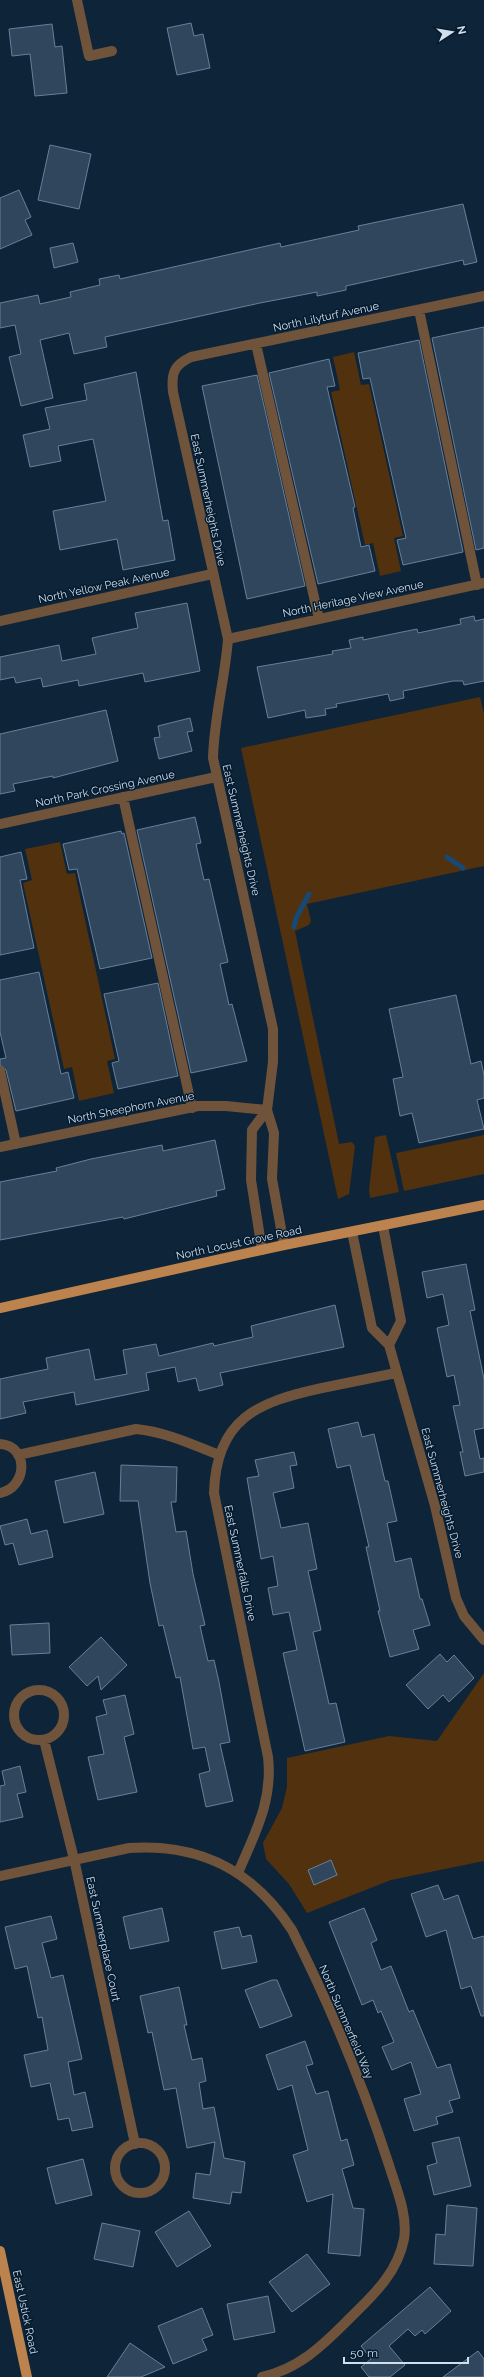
<svg xmlns="http://www.w3.org/2000/svg" width="484" height="2377" font-family="Raleway,sans-serif">
<style>
.green{fill:#52310f}
.lines{fill:none;stroke-linecap:round;stroke-linejoin:round}
.stream{stroke:#174976;stroke-width:5}
.building{fill:#2f465d;stroke:#67809a}
.minor{stroke:#6f533b;stroke-width:10}
.major{stroke:#bc834e;stroke-width:10}
.labels{text-anchor:middle;dominant-baseline:central;stroke-width:3;stroke-linejoin:round;paint-order:stroke}
.street-label{font-size:11px;fill:#d1dfed;stroke:#051b2f}
</style>
<rect width="100%" height="100%" fill="#0e2439"/>
<path class="green" d="M354,352L361,385L369,384L403,536L394,538L401,571L380,576L373,543L365,545L331,392L340,390L333,357Z
M480,697L484,714V866L307,904L311,921L309,925L295,931L339,1144L352,1142L355,1146L349,1194L338,1199L241,748Z
M60,842L67,874L75,873L115,1059L107,1061L114,1093L79,1101L72,1067L64,1069L23,883L32,880L25,849Z
M386,1135L399,1192L370,1198L369,1190L375,1137Z
M484,1135V1174L404,1191L396,1153Z
M484,1673V1861L391,1880L307,1913L289,1884L266,1859L263,1843L282,1808L287,1787V1758L389,1736L437,1741Z"/>
<g class="lines">
<path class="stream" d="M447,857L463,868
M294,927L296,918L309,894"/>
</g>
<path class="building" d="M191,23L194,36L203,34L210,68L177,75L167,28Z
M52,24L55,47L62,46L67,93L35,96L30,54L12,56L9,29Z
M50,145L91,154L79,209L38,200Z
M19,190L31,217L25,220L32,235L0,249V198Z
M463,204L477,262L464,265L463,260L346,286V290L317,296V292L260,303L105,337L107,347L74,354L69,333L40,340L53,398L21,406L9,357L21,354L15,325L0,328V303L38,295L40,304L71,297L70,292L100,285L99,279L119,275L120,279L280,243L281,247L359,230L358,226Z
M73,243L78,262L54,268L50,248Z
M484,327V548L476,550L432,338Z
M419,340L463,552L403,565L397,540L406,538L370,378L363,379L358,353Z
M329,359L335,386L327,387L355,507L353,508L361,547L369,545L375,571L318,584L269,373Z
M136,372L163,521L168,520L175,560L123,570L117,539L60,550L53,511L106,501L93,439L58,446L61,461L30,467L23,435L50,429L45,408L87,400L84,384Z
M257,375L305,586L247,599L202,386Z
M187,603L200,671L145,682L143,673L79,686L78,680L43,687L41,678L16,683L14,677L0,680V657L59,645L62,661L96,654L92,638L138,628L135,613Z
M474,616L475,621L484,619V681L464,685L463,681H453L403,691L404,698L390,701L388,694L336,704L337,707L325,709L326,715L306,718L305,710L268,718L257,667L333,654L332,651L351,648L349,640L363,637V640L417,629L418,633L461,624L460,619Z
M106,710L118,761L53,778V776L13,784L15,791L0,794V734Z
M190,718L193,731L187,732L192,751L159,759L154,738L160,737L158,726Z
M195,817L201,843L196,844L204,880L209,879L228,962L220,964L229,1005L232,1004L247,1061L191,1073L137,830Z
M121,831L122,834L124,833L152,958L100,969L77,869L69,870L63,844Z
M21,852L27,879L20,880L34,948L0,955V857Z
M39,972L61,1074L68,1072L74,1098L16,1111L6,1070L0,1065V1059L6,1058L0,1032V980Z
M158,983L178,1076L118,1089L112,1063L119,1061L104,994Z
M456,995L471,1064L481,1061L484,1075V1098L477,1100L484,1129L419,1143L412,1113L400,1116L393,1079L403,1077L389,1009Z
M215,1140L225,1189L216,1191L217,1196L124,1219L123,1217L0,1240V1182L57,1171L56,1168L91,1159L162,1145L163,1151Z
M466,1264L475,1310L470,1311L484,1379V1428L474,1430L480,1459L484,1458V1472L465,1476L460,1452H463L453,1406L460,1405L454,1375L447,1377L437,1328L449,1325L443,1294L427,1298L422,1272Z
M335,1305L344,1347L220,1373L223,1385L199,1391L196,1378L178,1382L175,1367L146,1373L149,1390L76,1405L74,1392L54,1396L23,1402L26,1413L0,1419V1379L48,1369L46,1358L89,1349L95,1380L127,1374L123,1350L156,1344L159,1356L213,1343L214,1346L253,1337L251,1326Z
M358,1422L362,1437L374,1434L385,1481H388L397,1521L387,1523L395,1562L411,1558L420,1599H422L430,1625L413,1630L419,1649L390,1657L378,1611H380L366,1547H369L350,1465L337,1468L328,1429Z
M294,1452L297,1465L290,1466L294,1488L273,1493L281,1528L308,1523L317,1569L308,1571L321,1630L313,1632L329,1704L336,1703L345,1742L305,1751L283,1653L297,1650L289,1612L273,1615L268,1588L278,1586L273,1556L261,1559L247,1478L259,1476L255,1460Z
M121,1465L177,1467L176,1502H171L176,1532L186,1531L193,1574L205,1625L200,1626L208,1661L214,1660L219,1682L230,1742L220,1744L233,1801L206,1807L199,1774L210,1771L205,1747L193,1749L180,1677L176,1678L163,1625L159,1626L150,1583L138,1501H120Z
M95,1472L104,1514L64,1523L55,1481Z
M27,1519L31,1534L47,1530L53,1557L19,1565L13,1543L5,1545L0,1526Z
M49,1623L50,1653L12,1655L10,1625Z
M101,1637L127,1665L101,1690L98,1676L87,1686L69,1667Z
M440,1654L447,1662L454,1655L474,1678L449,1702L443,1695L428,1709L406,1685Z
M125,1695L134,1734L124,1737L137,1792L98,1800L88,1757L104,1754L96,1717L107,1714L103,1700Z
M20,1766L26,1792L17,1794L23,1817L0,1822V1786L5,1785L2,1771Z
M331,1860L337,1875L314,1885L308,1870Z
M438,1885L444,1900L458,1895L473,1939L484,1936V2016H481L471,1986L461,1989L446,1930L426,1937L411,1894Z
M162,1908L169,1941L130,1949L123,1917Z
M364,1908L377,1940L371,1943L381,1970L391,1966L409,2012L413,2010L437,2068L450,2064L460,2098L449,2101L453,2112L436,2117L438,2124L414,2131L404,2099L421,2094L411,2062L392,2070L382,2047L394,2042L381,2011L378,2013L373,2000L362,2005L329,1922Z
M51,1916L57,1939L42,1943L51,1978L63,1975L82,2059L68,2062L74,2095L85,2092L93,2127L72,2131L69,2118L58,2120L50,2083L31,2087L24,2055L48,2050L42,2017L38,2018L27,1966L15,1969L5,1927Z
M239,1927L242,1937L251,1935L257,1962L222,1969L214,1932Z
M272,1980H277L292,2016L260,2028L245,1990Z
M179,1987L187,2025H184L192,2060L202,2058L206,2081L199,2083L203,2109L214,2107L224,2158L245,2162L241,2193L232,2192L230,2204L193,2198L196,2173L210,2175L215,2142L187,2148L176,2088L164,2090L152,2032L148,2033L140,1996Z
M305,2041L313,2064L306,2066L316,2094L328,2091L341,2141L347,2139L354,2165L342,2169L353,2208L364,2209L360,2256L328,2253L333,2194L307,2202L293,2155L308,2150L292,2085L278,2090L266,2055Z
M459,2137L471,2186L434,2195L427,2166L437,2163L432,2143Z
M83,2159L92,2195L56,2204L47,2168Z
M447,2205L477,2208L473,2266L434,2264L436,2234L445,2235Z
M189,2211L211,2246L177,2267L155,2232Z
M102,2223L140,2231L133,2267L94,2259Z
M307,2254L330,2284L292,2312L269,2282Z
M430,2287L451,2311L425,2334L422,2330L415,2336L408,2329L389,2346L405,2365L390,2377H369L361,2367L371,2359L361,2346Z
M268,2296L275,2332L234,2340L227,2304Z
M202,2308L213,2335L202,2339L207,2350L173,2364L158,2326Z
M130,2343L165,2367L141,2377H107Z
M478,2351L484,2359V2377H443Z"/>
<g class="lines">
<path class="minor" d="M77,0L89,56L112,51
M419,310L477,585
M256,344L319,619
M0,621L212,574
M228,639L484,583
M123,797L192,1108
M0,824L216,777
M0,1071L16,1144
M0,1147L198,1106H226L267,1110L273,1062V1029L213,758C214,718 225,679 228,639L173,392C171,373 174,365 191,357L484,296
M352,1232L372,1328L389,1345L401,1321L383,1226
M262,1250L251,1180L252,1130L267,1110L274,1133L272,1179L284,1245
M389,1345L435,1506L456,1598L464,1616L484,1640
M0,1444C30,1446 27,1488 0,1493
M18,1455L136,1429C166,1432 191,1444 219,1455
M14 1715a25 25 0 1 1 50 0a25 25 0 1 1-50 0Z
M44,1740L74,1859L135,2144
M238,1873C255,1833 273,1801 268,1757L214,1493C216,1419 257,1402 322,1388C346,1383 371,1378 396,1373
M0,1876L129,1848C200,1843 253,1870 292,1930C330,2005 363,2085 389,2165C396,2188 408,2215 404,2239C397,2275 371,2297 346,2322C321,2347 298,2369 262,2377
M115 2168a25 25 0 1 1 50 0a25 25 0 1 1-50 0Z"/>
<path class="major" d="M0,1308L284,1245L484,1205
M0,2251L27,2377"/>
</g>
<g class="labels">
<g class="street-label">
<text transform="translate(326 317) rotate(-12)">North Lilyturf Avenue</text>
<text transform="translate(208 500) rotate(78)">East Summerheights Drive</text>
<text transform="translate(104 586) rotate(-12)">North Yellow Peak Avenue</text>
<text transform="translate(353 599) rotate(-12)">North Heritage View Avenue</text>
<text transform="translate(105 789) rotate(-12)">North Park Crossing Avenue</text>
<text transform="translate(241 830) rotate(77)">East Summerheights Drive</text>
<text transform="translate(131 1108) rotate(-11)">North Sheephorn Avenue</text>
<text transform="translate(239 1243) rotate(-12)">North Locust Grove Road</text>
<text transform="translate(442 1493) rotate(75)">East Summerheights Drive</text>
<text transform="translate(240 1563) rotate(78)">East Summerfalls Drive</text>
<text transform="translate(103 1939) rotate(78)">East Summerplace Court</text>
<text transform="translate(346 2022) rotate(67)">North Summerfield Way</text>
<text transform="translate(25 2312) rotate(78)">East Ustick Road</text>
</g>
</g>
<g transform="translate(452 32) rotate(78)" stroke="#051b2f" stroke-width="3" paint-order="stroke">
<path d="M0-3L7 15L0 10L-7 15Z" fill="#d1dfed"/>
<text y="-6" font-size="11" font-weight="bold" text-anchor="middle" fill="#d1dfed">N</text>
</g>
<path d="M344 2357v6h124v-6" fill="none" stroke="#d1dfed" stroke-width="2"/>
<text x="350" y="2357" font-size="12" fill="#d1dfed" stroke="#051b2f" stroke-width="3" paint-order="stroke">50 m</text>
</svg>
